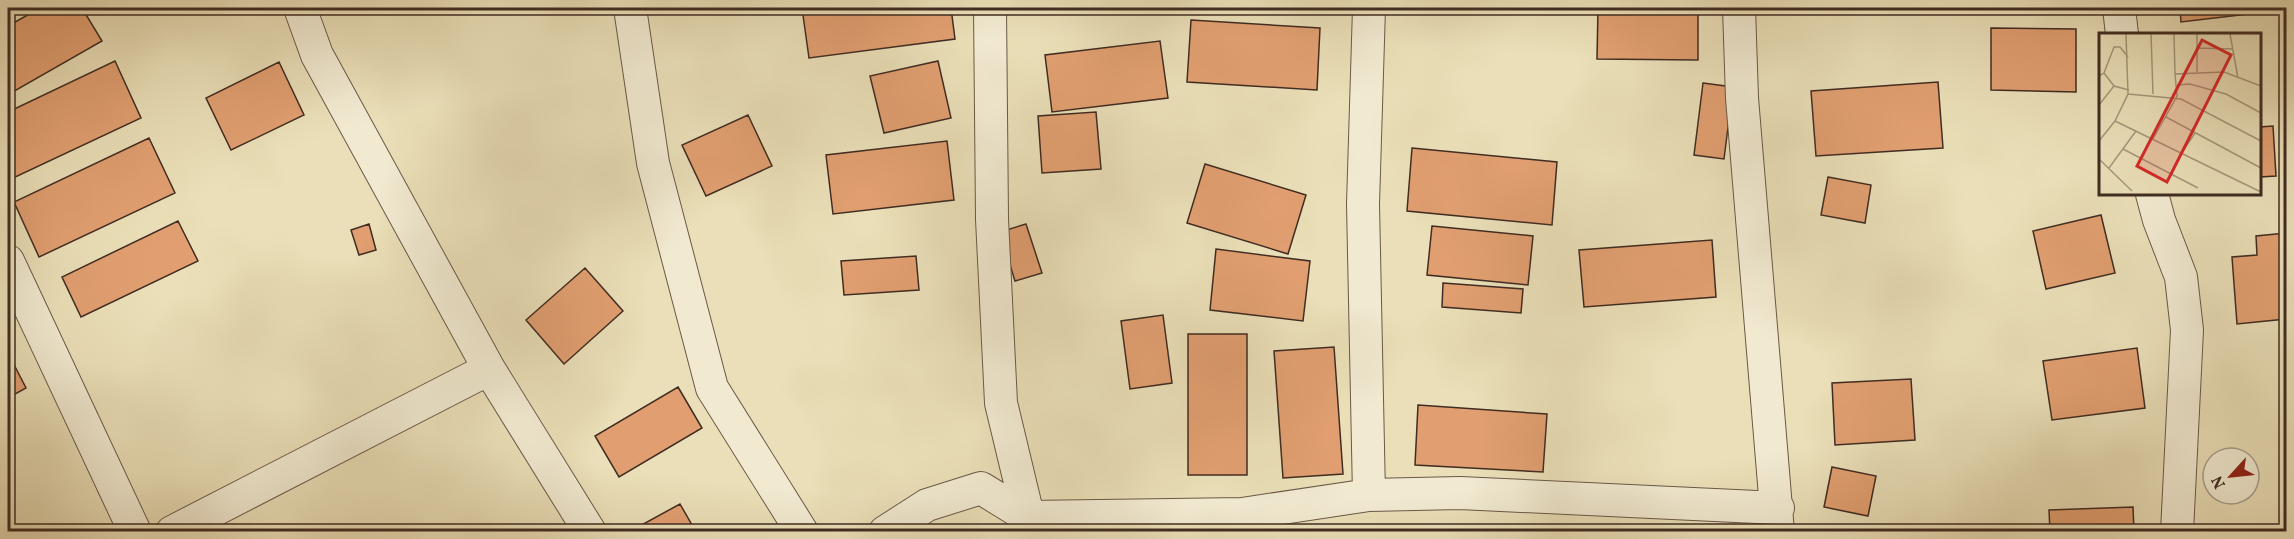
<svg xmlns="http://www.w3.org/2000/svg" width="2294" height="539" font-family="Vollkorn,serif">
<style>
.building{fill:#e19f71;stroke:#402c22;stroke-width:1.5}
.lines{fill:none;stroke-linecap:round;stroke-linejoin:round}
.minor-casing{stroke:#6a5948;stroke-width:34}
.minor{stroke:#f1ead1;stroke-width:32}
.inset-road{fill:none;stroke:#a6977c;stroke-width:1.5}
.view{fill:#d62828;fill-opacity:0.15;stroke:#d62828;stroke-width:3}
.inset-edge{fill:none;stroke:#402c22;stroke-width:3}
</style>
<rect width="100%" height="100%" fill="#eadfb8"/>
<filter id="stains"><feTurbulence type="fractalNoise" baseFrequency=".00333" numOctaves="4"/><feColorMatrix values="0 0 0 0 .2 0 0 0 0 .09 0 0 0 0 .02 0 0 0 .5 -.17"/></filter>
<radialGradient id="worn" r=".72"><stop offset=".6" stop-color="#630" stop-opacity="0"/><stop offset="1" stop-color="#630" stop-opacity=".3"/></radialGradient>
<path class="building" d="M40,8H82L102,41L11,93L8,86V26Z
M802,8H951L955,39L809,58Z
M1598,8H1698V60L1597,59Z
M2180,8H2247L2248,14L2181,22Z
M1191,20L1320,28L1317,90L1187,82Z
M1991,28L2076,29V92L1991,90Z
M1160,41L1168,98L1052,112L1045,55Z
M115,61L141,118L11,179L8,171V112Z
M938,61L951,118L884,133L870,76Z
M279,62L304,115L231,150L206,98Z
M1938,82L1943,148L1816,156L1811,91Z
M1703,83L1733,87L1724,159L1694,155Z
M1096,112L1101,169L1042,173L1038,116Z
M748,115L772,166L706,196L682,145Z
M2273,126L2276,176L2260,177V127Z
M149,138L175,193L39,257L14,202Z
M947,141L954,200L833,214L826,155Z
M1412,148L1557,162L1552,225L1407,211Z
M1205,164L1306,195L1288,254L1187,223Z
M1828,177L1871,185L1865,223L1821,215Z
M2101,215L2115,273L2046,289L2033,231Z
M178,221L198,261L81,317L62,277Z
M369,224L376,250L359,255L351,230Z
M1026,224L1042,273L1015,281L1000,232Z
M1432,226L1533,236L1528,285L1427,275Z
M2286,233V319L2237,324L2232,257L2257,255L2256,236Z
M1712,240L1716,297L1584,307L1579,250Z
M1216,249L1310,261L1303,321L1210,310Z
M916,256L919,290L844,295L841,261Z
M585,268L623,311L564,364L526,320Z
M1443,283L1523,289L1521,313L1442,307Z
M1163,315L1172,383L1130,389L1121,321Z
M1188,334H1247V475H1188Z
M1334,347L1343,474L1283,478L1274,351Z
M2137,348L2145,408L2052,420L2043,361Z
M8,353L26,388L8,398Z
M1911,379L1915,440L1835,445L1832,383Z
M678,387L702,428L619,477L595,436Z
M1418,405L1547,414L1543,472L1415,465Z
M1832,467L1876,476L1868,516L1824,507Z
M680,504L696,532H638L636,528Z
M2133,507L2134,532H2050L2049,510Z"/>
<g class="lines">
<defs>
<path id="minor" d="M300,8L317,55L489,369L590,532
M630,8L653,163L712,388L802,532
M990,8L992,219L1001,403L1031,528
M1739,8L1742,98L1778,532
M2119,8L2122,34
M2152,194L2159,220L2181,277L2187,330L2177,532
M8,261L135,532
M1369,495L1363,204L1369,8
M172,532L489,369
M885,532L927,505L981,488L1028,517L1242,514L1369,495L1460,493L1778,508"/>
</defs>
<use href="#minor" class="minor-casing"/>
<use href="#minor" class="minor"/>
</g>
<g transform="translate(2099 33)">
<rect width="162" height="162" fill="#eadfb8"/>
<path class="inset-road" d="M52,1L54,61M75,1L76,41M98,1V39M131,1L139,45M98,15L134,16M5,40L15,53L30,57M0,43L5,40L15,14H21L29,24M78,52L91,51L127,61L162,80M29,61L82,66L162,108M0,72L15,53M67,84L162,135M16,88L162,159M54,106L78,63L76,41L125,39L162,53M0,108L16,88L29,61L27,1M24,116L99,155M84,118L96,100M0,126L33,158M10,135L37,98"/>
<path class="view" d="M103,7L132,22L68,149L38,133Z"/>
<rect width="162" height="162" class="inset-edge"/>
</g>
<rect width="2294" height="539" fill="none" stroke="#eadfb8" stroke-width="30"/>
<rect x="9" y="9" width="2276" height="521" fill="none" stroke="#402c22" stroke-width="3"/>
<rect x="15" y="15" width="2264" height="509" fill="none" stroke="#402c22" stroke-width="1.5"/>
<g transform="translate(2231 476) rotate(243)"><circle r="28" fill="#f1ead1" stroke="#aa9e8b" stroke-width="1.5"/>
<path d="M0-4.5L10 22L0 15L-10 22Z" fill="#8f2418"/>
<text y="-9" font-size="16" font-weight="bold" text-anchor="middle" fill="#402c22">N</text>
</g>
<rect width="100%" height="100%" filter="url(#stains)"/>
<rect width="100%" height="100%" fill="url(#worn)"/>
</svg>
